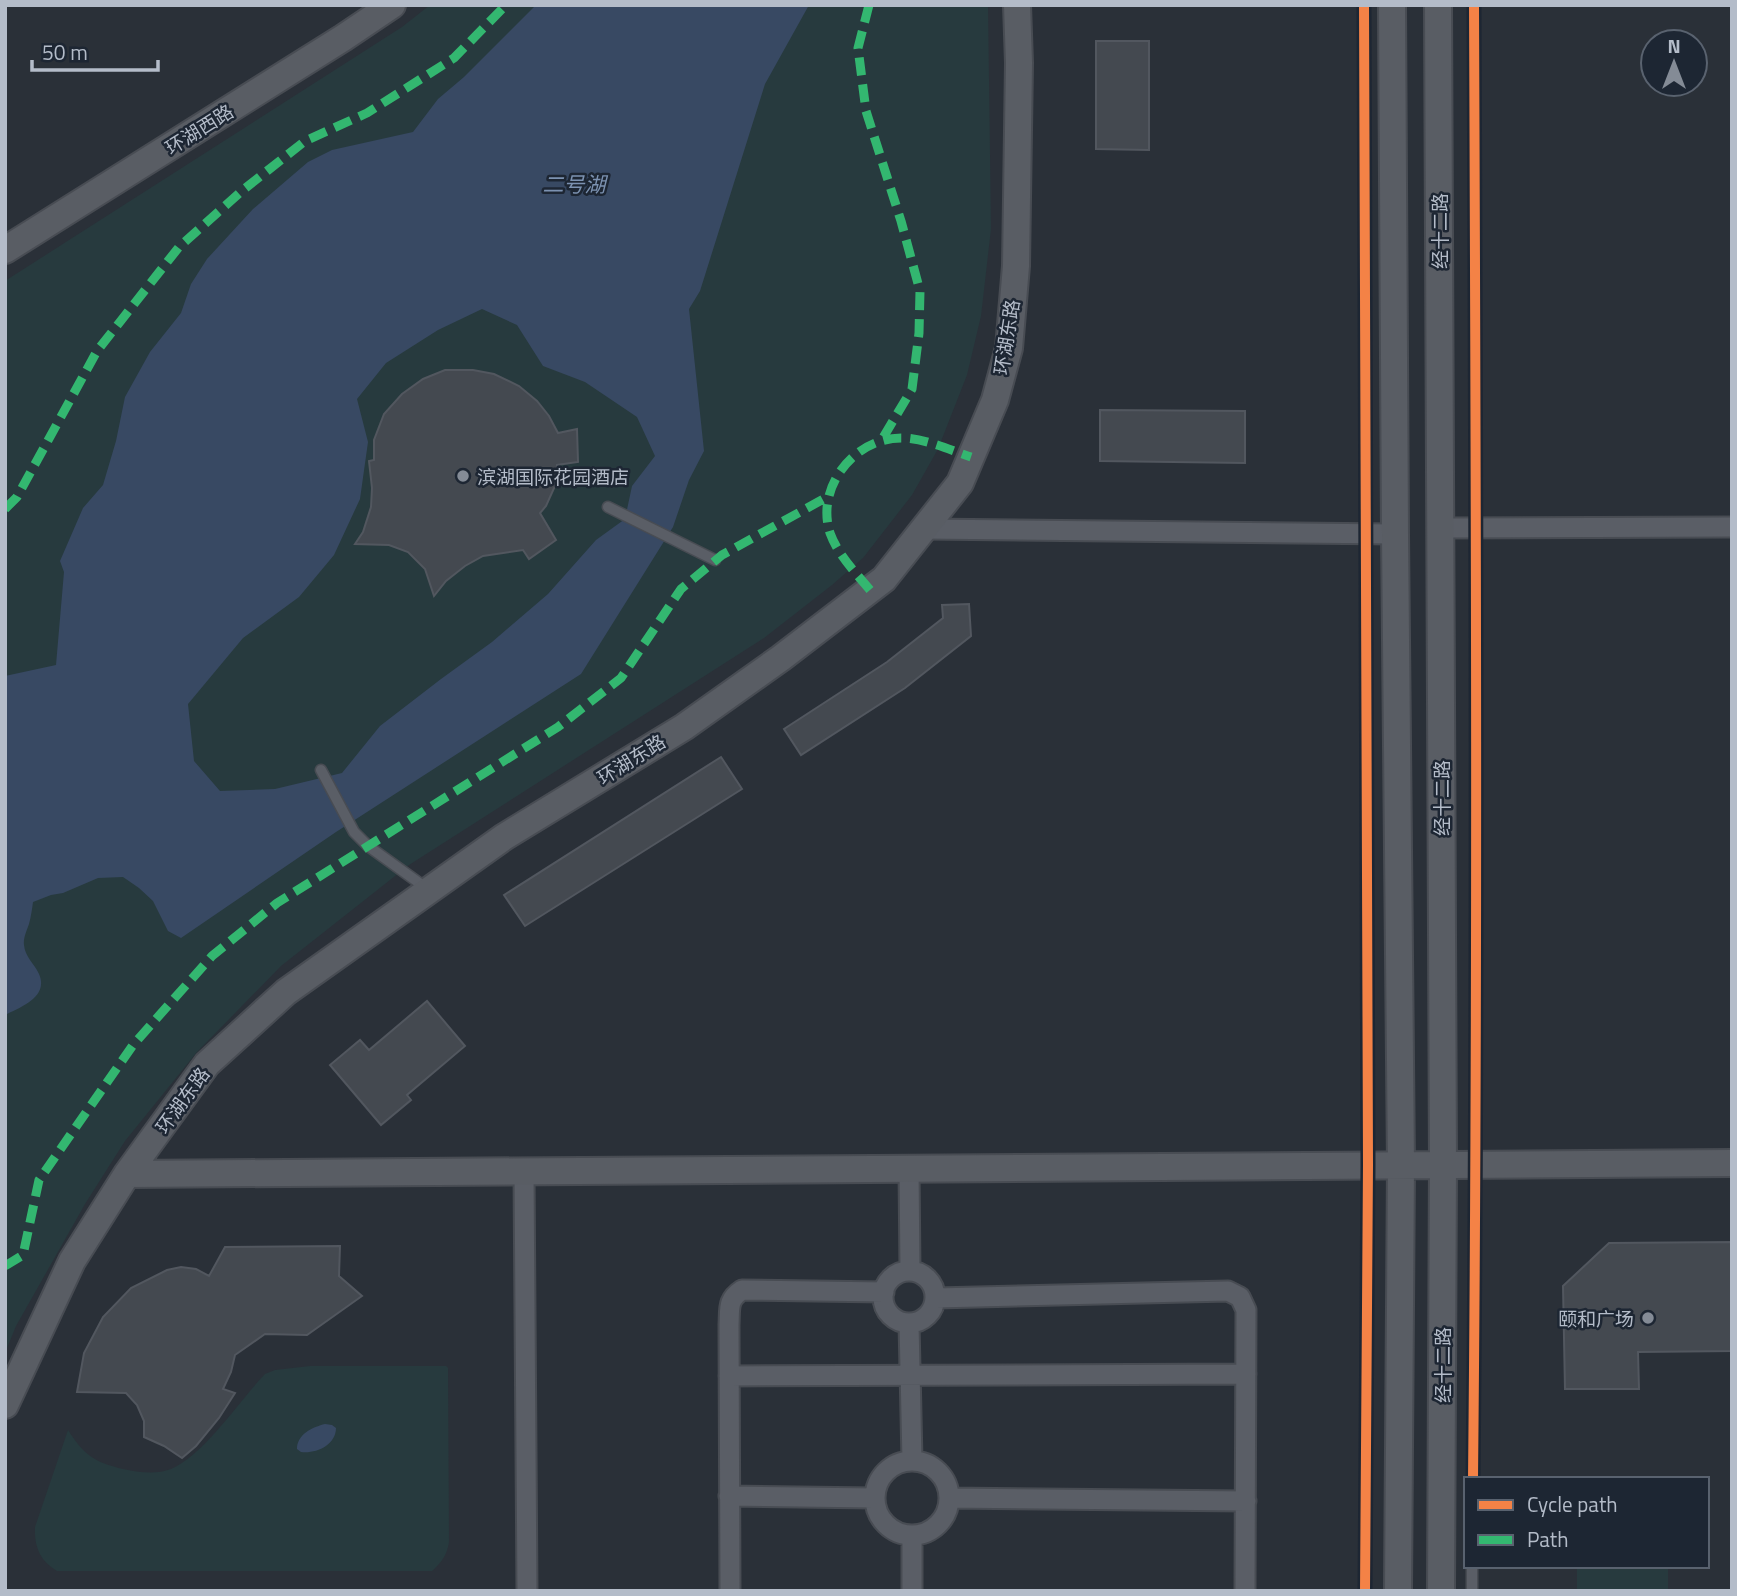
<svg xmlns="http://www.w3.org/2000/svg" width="1737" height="1596" font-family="'Titillium Web','Noto Sans SC',sans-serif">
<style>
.green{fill:#273a3e}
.water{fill:#384963;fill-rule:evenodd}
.building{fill:#444950;stroke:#52575f;stroke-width:2}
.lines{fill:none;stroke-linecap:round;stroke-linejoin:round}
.lane-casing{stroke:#484c53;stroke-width:13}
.street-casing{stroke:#484c53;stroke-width:23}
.secondary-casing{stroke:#484c53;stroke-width:30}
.lane{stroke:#5a5e66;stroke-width:10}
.street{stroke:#5a5e66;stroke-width:19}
.secondary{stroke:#595d64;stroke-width:26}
.quiet{stroke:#33b770;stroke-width:9;stroke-dasharray:18 9;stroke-linecap:butt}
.cycleway-casing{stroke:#1d2633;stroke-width:15}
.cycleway{stroke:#f48246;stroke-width:10}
.poi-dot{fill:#848b96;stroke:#1d2633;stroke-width:2.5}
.labels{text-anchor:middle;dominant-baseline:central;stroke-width:5;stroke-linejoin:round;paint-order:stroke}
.street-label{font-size:19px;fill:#b4bcc9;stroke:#1d2633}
.poi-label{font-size:19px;fill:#b4bcc9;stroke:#1d2633;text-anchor:start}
.water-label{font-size:21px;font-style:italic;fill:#7c92b1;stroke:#1d2633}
</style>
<rect width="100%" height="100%" fill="#2a3038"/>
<path class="green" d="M430,5H988L991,229L981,316L967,375L938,449L912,495L863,558L832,585L764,638L409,865L281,966L197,1052L125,1141L85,1204L16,1326L5,1353V281L402,27Z
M310,1366H446L448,1368L449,1542C447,1555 442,1562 432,1571H57C40,1561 34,1547 35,1527L68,1430C84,1455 94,1462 123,1469C137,1472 156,1475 171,1469C205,1454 238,1402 265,1374L275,1370Z
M1577,1566H1668V1591H1577Z"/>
<path class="water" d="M536,5H809L765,84L700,291L689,309L704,451L689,480L673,527L581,674L336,832L181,938L168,931L153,901L139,888L123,877L98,878L63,893L51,895L33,902C32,909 31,917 29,924C27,930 23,938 24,945C25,957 34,963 39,974C49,997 21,1007 5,1015V676L56,665L64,572L60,561L83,508L103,485L116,441L125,397L150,352L181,313L191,284L207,259L253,209L308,162L332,150L413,132L438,99L464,77ZM482,309L517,325L543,366L585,382L637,417L655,456L632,486L625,519L596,540L548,594L492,642L441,679L380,726L342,773L275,789L220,791L194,761L188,704L243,638L299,597L334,555L360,499L368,442L357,399L386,363L438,330Z
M325,1424L332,1425L336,1428C336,1445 316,1454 301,1452L297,1449C297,1434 313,1427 325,1424Z"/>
<path class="building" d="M1096,41H1149V150L1096,149Z
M445,370H473L494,374L519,386L537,401L549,416L558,433L577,429L578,462L557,465L555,486L546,506L540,513L556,540L529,559L523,550L483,556L465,566L446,581L434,596L425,569L408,552L389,545L355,544L363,532L371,507L372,488L369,461L374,460V440L384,414L402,394L423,379Z
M1100,410L1245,411V463L1100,461Z
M969,604L971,636L905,688L801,755L784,729L887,662L943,618L942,605Z
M721,757L742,789L525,926L504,895Z
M427,1001L465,1046L407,1095L411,1100L381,1125L330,1065L360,1040L369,1050Z
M1732,1242V1351L1638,1352L1639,1389H1565L1563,1286L1609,1243Z
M340,1246L339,1276L362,1296L307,1335L265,1334L235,1355L231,1372L223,1389L235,1393L219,1418L196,1446L182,1458L164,1446L144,1437V1421L137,1405L126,1393L77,1392L84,1353L103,1317L131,1288L167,1270L181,1267L196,1269L209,1276L225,1247Z"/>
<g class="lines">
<defs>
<path id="lane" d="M1364,5L1368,1165L1365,1591
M608,507L715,560
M321,770L354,832L368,846L429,890
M1473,1479C1478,988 1476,496 1474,5
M1472,1591V1566"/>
<path id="street" d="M1440,528L1732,527
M925,529L1395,534
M909,1169L910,1271
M524,1172L527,1591
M883 1297a26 26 0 1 1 52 0a26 26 0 1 1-52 0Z
M936,1298L1228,1291L1240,1297L1246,1310L1245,1591
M909,1323L912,1461
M729,1376L1246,1374
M875 1498a37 37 0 1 1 74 0a37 37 0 1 1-74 0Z
M729,1496L874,1498
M949,1498L1246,1501
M912,1535V1591
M730,1591L729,1325C730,1308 727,1300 742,1290L884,1292"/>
<path id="secondary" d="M1392,5L1395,534L1401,1165L1398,1591
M1438,5L1443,1165L1441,1591
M5,250L343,38L392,5
M127,1174L1732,1163
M5,1405L72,1261L127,1174L207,1064L286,992L504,837L684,727L781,658L884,579L960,483L995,400L1009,348L1016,266L1019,63L1017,5"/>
</defs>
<use href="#lane" class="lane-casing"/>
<use href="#street" class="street-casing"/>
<use href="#secondary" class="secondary-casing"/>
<use href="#lane" class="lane"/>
<use href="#street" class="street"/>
<use href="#secondary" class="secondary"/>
<path class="quiet" d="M869,5L858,48L866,111L901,221L920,291L919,333L912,389L881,441
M5,509L17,497L97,351L179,247L243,190L305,141L367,113L454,58L506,5
M870,590C855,572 838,555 830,533C815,486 856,436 904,438C926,439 950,450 971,457
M5,1266L23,1255L39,1180L133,1045L212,956L277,903L558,727L621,678L681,589L722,555L829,496"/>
<defs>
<path id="cycleway" d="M1364,5L1368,1165L1365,1591
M1473,1479C1478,988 1476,496 1474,5"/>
</defs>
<use href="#cycleway" class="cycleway-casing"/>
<use href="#cycleway" class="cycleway"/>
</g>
<g class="poi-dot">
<circle cx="463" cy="476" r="7"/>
<circle cx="1648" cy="1318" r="7"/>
</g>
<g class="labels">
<g class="street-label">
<text transform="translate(199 129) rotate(-32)">环湖西路</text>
<text transform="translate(1439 231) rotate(-90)">经十二路</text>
<text transform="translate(1006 337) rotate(-81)">环湖东路</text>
<text transform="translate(631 759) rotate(-32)">环湖东路</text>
<text transform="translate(1441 798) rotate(-90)">经十二路</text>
<text transform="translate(182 1100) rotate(-54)">环湖东路</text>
<text transform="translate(1442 1365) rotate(-90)">经十二路</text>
</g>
<g class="poi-label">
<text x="477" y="476">滨湖国际花园酒店</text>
<text x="1634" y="1318" text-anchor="end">颐和广场</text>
</g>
<g class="water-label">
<text x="574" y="184">二号湖</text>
</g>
</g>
<rect width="1737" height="1596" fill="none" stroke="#b4bcc9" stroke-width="14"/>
<rect x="1464" y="1477" width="245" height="91" fill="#1d2633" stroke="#59626f" stroke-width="2"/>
<rect x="1478" y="1500" width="35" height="10" fill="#f48246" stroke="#59626f" stroke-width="2"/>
<text x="1527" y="1512" font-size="21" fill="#b4bcc9">Cycle path</text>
<rect x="1478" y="1535" width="35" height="10" fill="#33b770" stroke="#59626f" stroke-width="2"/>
<text x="1527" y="1547" font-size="21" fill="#b4bcc9">Path</text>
<g transform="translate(1674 63)"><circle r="33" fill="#1d2633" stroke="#59626f" stroke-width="2"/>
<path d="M0-5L12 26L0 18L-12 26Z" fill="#848b96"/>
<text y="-10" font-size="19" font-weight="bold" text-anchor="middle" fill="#b4bcc9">N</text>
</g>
<path d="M32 60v10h126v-10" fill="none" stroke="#b4bcc9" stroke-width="3.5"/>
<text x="42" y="60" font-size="21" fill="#b4bcc9" stroke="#1d2633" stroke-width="5" paint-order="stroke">50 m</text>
</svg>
